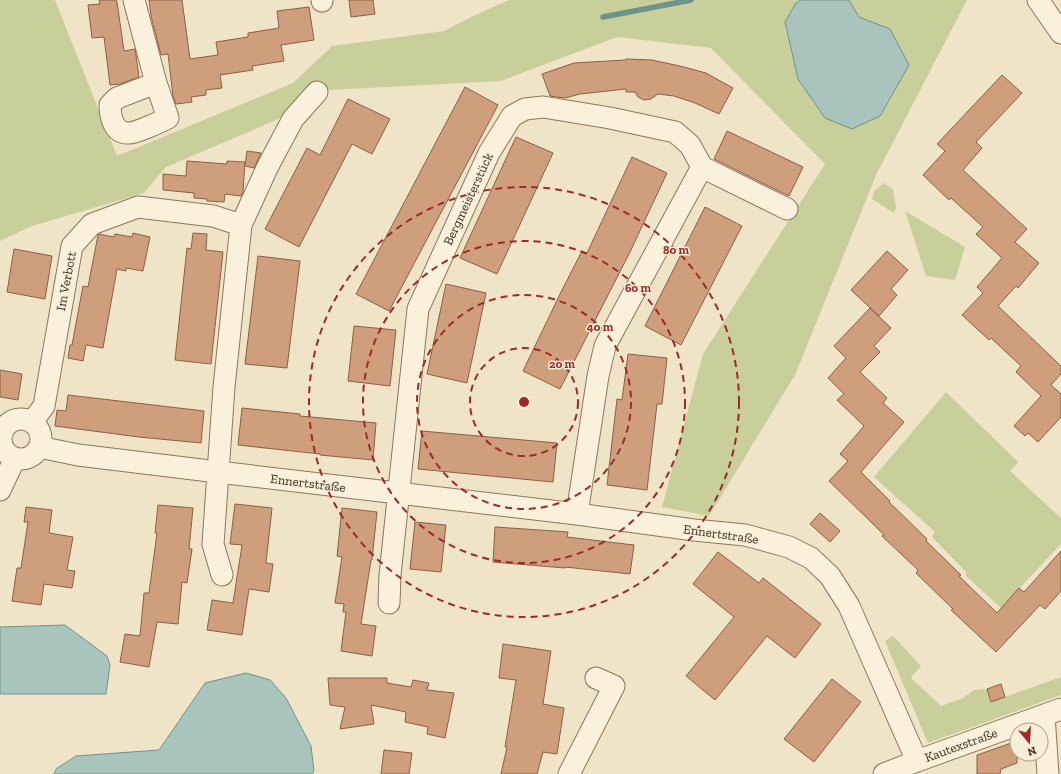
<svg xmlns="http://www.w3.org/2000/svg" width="1061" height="774" font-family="'Zilla Slab',serif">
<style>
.green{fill:#c9cf9b}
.water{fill:#a9c4bc;stroke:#6f938a}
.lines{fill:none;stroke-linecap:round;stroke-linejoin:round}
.stream{stroke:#6f938a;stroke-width:5.5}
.building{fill:#cf9f7d;stroke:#8d5f41}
.minor-casing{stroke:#8d765c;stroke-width:23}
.minor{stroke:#faf1dc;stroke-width:21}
.ring{fill:none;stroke:#9e2a2b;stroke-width:2;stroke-dasharray:7 5}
.labels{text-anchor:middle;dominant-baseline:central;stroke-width:3;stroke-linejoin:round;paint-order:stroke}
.street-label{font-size:13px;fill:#3d2e20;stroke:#f7eed8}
.centre{fill:#9e2a2b;stroke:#f7eed8;stroke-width:2}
.ring-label{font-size:12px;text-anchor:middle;font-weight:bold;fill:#9e2a2b;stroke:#f7eed8;stroke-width:3;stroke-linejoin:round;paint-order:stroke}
</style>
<rect width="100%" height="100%" fill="#f0e4c8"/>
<path class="green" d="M0,0H55L117,156L293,83L332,46L444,31L471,17L509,0H801L796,3L890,29L859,17L849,0H967L877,173L795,375L709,516L662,507L703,354L825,164L711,48L617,37L501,81L329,90L274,121L166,167L144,193L32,226L0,241Z
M884,183L893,189L896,208L894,213L872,199L874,191Z
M905,211L965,247L955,280L926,276Z
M946,392L1018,462L1010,471L1061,518V544L1001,608L966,576V572L932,537L935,532L874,477Z
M893,636L921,666L911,678L941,706L963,698L974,690L987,689L991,702L1061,677V695L928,743L885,641Z"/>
<path class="water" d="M801,0H849L859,17L890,29L909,65L880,116L852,129L825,118L798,79L785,22L796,3Z
M65,625L107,656L110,665L106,694H0V627Z
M246,673L270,680L286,698L311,746L314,771L312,774H54L56,769L76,756L159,750L205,683Z"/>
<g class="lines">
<path class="stream" d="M603,17L691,0"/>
</g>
<path class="building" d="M99,0H116L117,2L124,51L135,49L136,55L139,77L120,84L110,85L104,37L92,38L88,5L100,4Z
M149,0H182L190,59L218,55L216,42L248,37V33L279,28L277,11L309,7L314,40L281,45L284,61L252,66L253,70L220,75L222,88L206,90V95L191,97L192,102L176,104L173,96L168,54L161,55L151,16Z
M349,0H373L375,14L351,17Z
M626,59L652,60L684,67L706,73L733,88L719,114L695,103L674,96L658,94L651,99L644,100L638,97L635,92H626V89L580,94L565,98L550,96L542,74L574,63L626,60Z
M1002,75L1022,93L976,142L982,148L963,170L1027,229L1015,242L1039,263L1018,288L1016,286L998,306L1061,366V374L1051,385L1061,394V417L1038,442L1028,433L1025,436L1014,426L1041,396L1016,372L1021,366L991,338L989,340L962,315L983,293L977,287L1002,258L976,234L983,227L951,198L949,200L923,175L945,151L937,144Z
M465,87L498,105L389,311L356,294Z
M348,99L390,119L372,154L352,144L299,247L265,229L307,148L320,155Z
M727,131L803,167L789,196L714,159Z
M516,137L553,153L497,274L460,258Z
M247,151L261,153L254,168L245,166Z
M632,157L667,173L630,252L560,389L523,371L561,292L582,251L587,253Z
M187,161L227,164V161L245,162L243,192L241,196L225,194L224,202L207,201V199L194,198V193L163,190V174L186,176Z
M705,207L742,226L681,345L645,326Z
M133,233L150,237L143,271L126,268V271L117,269L103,348L86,345L83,361L68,358L70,345H72L83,286L88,287L98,235L99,234L114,237L115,234L132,237Z
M193,233L207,234L206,250L223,252L211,364L175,360L187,248L191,249Z
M14,249L52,256L45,299L7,292Z
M887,251L908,270L891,289L897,295L879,316L851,290Z
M258,256L300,261L287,368L245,364Z
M446,284L486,293L467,383L427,374Z
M870,308L891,328L874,346L880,352L860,372L887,398L883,403L904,422L861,472L890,501L889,502L927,539L926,541L961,575L959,576L997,613L1019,588L1024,592L1061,551V591L1045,609L1040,605L996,652L951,610L953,609L916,573L918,570L882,536L884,535L870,521L829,481L848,461L840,454L864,426L837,400L844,394L828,378L846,358L834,346Z
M354,326L396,330L390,386L348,381Z
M628,354L667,358L662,404H657L647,490L607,485L617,399L622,400Z
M0,370L22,374L18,400L0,397Z
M68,395L204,411L201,443L139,437L55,426L57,410L66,411Z
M242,408L300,414V416L376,423L373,460L320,455V454L238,445Z
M422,431L557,443L553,482L418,469Z
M235,504L272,508L266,563L273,564L269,592L249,589L242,635L207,630L212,600L233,603L242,545L230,544Z
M158,505L193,508L189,549H192L187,583L182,582L178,624L157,622L149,667L120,662L125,634L140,636L144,593H149L157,533H155Z
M26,507L52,510L49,533L73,537L67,570L75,571L72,588L44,584L41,605L12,601L17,568H21L28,522H24Z
M342,508L377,512L372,560H371L361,624L376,626L372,656L341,651L346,612H343L344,604L335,603L342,557L337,556Z
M820,513L840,531L830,542L810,524Z
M415,522L446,525L441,572L410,569Z
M495,527L568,532L567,537L634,545L630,574L565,567V568L493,562Z
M718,552L759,583L763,578L821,624L795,658L767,636L715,700L686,676L734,617L693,584Z
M503,644L551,651L543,704L564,708L557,754L543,752L537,774H501L507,747H505L516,680L499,678Z
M328,678H387V683L411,687L413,680L429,683L427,690L454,693L445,738L427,734L428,727L405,722L406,712L371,705L374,724L340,729L345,707L330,705Z
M832,679L861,702L814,762L784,739Z
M1001,684L1005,697L991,702L987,689Z
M1017,741V763L1001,769L1000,774H977V755Z
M384,750L412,753L409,774H381Z"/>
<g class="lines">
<defs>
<path id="minor" d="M134,0L156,83
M1038,0L1061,33
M322,1V0
M156,83L168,118C160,122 136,133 129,133C114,134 110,117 110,105L117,98Z
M702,167L787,209
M1 439a20 20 0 1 1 40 0a20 20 0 1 1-40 0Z
M32,422L44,406L72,246L92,224L138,207L213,216L241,225
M39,447L78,455L218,472L577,514L694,530L745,535L789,547L811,558L830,576L849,606L917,761
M0,490L15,458
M222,575L213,544L224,387L241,225L268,166L293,119L317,92
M389,603L390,575L418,309L489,153L512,116L525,109L543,107L610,118L675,132L690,145L702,167L605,346L598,376L577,514
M1044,715L1048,774
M569,774L614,686L596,678
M884,774L917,761L1061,709"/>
</defs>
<use href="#minor" class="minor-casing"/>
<use href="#minor" class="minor"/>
</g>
<g class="ring">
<circle cx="524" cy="402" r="54"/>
<circle cx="524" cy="402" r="107"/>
<circle cx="524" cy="402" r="161"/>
<circle cx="524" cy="402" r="215"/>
</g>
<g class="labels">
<g class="street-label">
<text transform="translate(468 199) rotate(-65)">Bergmeisterstück</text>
<text transform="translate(66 281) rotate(-79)">Im Verbott</text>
<text transform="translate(308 483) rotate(7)">Ennertstraße</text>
<text transform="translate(721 534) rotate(8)">Ennertstraße</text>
<text transform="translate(961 745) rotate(-20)">Kautexstraße</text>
</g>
</g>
<circle cx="524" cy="402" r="6" class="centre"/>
<g class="ring-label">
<text x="676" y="254">80 m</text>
<text x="638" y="292">60 m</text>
<text x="600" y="331">40 m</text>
<text x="562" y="368">20 m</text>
</g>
<g transform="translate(1029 742) rotate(162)"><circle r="19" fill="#f7eed8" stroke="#ada18e"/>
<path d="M0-3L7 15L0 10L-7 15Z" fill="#9e2a2b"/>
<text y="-6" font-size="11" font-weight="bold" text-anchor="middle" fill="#3d2e20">N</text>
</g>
</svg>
